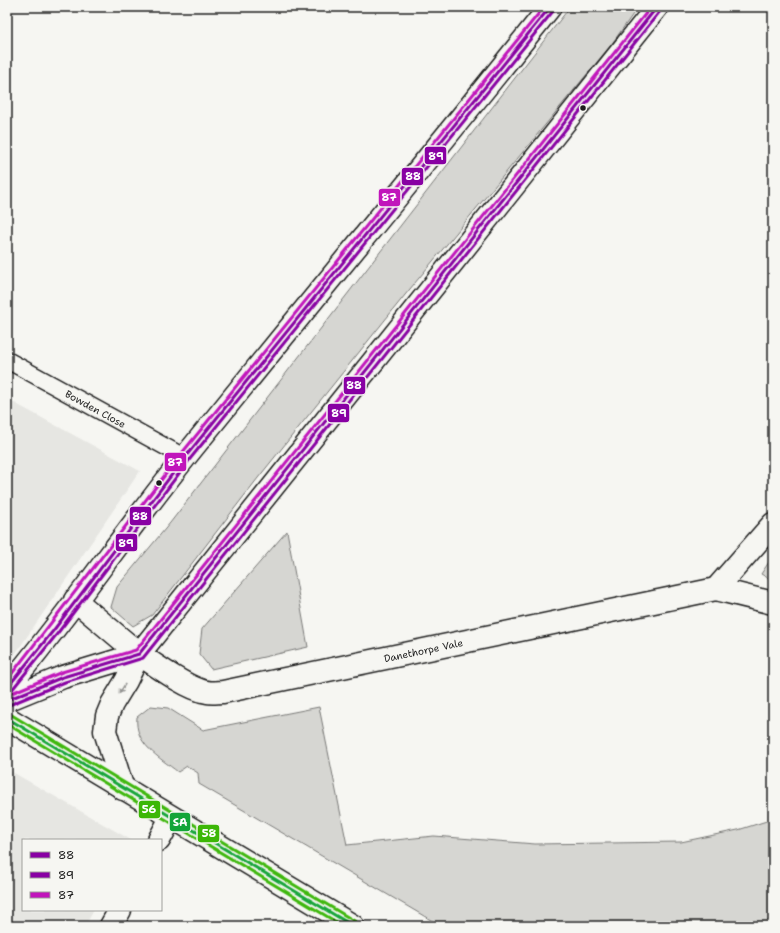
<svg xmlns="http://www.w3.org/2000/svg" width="780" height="933" font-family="'Shantell Sans',sans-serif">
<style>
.built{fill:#e6e6e2}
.green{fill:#d6d6d2;stroke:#797977}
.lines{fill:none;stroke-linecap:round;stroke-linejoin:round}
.lane-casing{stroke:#1c1c1c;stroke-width:19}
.street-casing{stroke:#1c1c1c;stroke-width:25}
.secondary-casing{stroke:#1c1c1c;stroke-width:25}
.highway-casing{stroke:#1c1c1c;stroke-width:25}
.lane{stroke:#f6f6f2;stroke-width:16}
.street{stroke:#f6f6f2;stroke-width:22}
.secondary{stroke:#f6f6f2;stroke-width:22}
.highway{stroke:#f6f6f2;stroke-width:22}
.bus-1-casing{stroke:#f6f6f2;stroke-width:6}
.bus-2-casing{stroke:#f6f6f2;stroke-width:6}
.bus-3-casing{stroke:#f6f6f2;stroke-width:6}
.bus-4-casing{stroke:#f6f6f2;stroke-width:6}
.bus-5-casing{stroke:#f6f6f2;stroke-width:6}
.bus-6-casing{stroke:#f6f6f2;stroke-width:6}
.bus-1{stroke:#8800a3;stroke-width:3}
.bus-2{stroke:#8800a3;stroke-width:3}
.bus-3{stroke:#c115bb;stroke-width:3}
.bus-4{stroke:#13a538;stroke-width:3}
.bus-5{stroke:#3cb707;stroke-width:3}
.bus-6{stroke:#3cb707;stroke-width:3}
.oneway{fill:#949492}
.bus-dot{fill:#1c1c1c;stroke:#f6f6f2;stroke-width:1.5}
.labels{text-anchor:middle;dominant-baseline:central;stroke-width:4;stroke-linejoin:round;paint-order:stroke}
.street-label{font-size:10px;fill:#1c1c1c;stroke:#f6f6f2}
.line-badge{stroke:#f6f6f2;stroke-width:1.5}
.badge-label{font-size:11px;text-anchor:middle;font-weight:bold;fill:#fff}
</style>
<rect width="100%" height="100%" fill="#f6f6f2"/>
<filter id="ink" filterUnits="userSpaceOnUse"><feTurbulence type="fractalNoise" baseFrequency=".025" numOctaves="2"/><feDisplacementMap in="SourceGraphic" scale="8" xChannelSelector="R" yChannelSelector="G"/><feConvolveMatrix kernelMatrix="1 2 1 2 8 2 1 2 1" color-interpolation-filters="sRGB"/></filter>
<g filter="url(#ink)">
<path class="built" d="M7,399L140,471L7,666Z
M7,769L131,840H23V910H94L85,926H7Z"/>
<path class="green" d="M570,7H638L611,45L405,295L258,478L152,615L133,626L111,607L117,587L170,523Z
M287,531L308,647L211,669L199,654L202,629Z
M773,556V581L761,574Z
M151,706L168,708L203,730L319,707L347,845L434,836L535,844L681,842L738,830L773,819V926H441L199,784L198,773L187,766L178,772C159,757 134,744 137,717Z"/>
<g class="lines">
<defs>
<g id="lane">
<path id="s1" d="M7,360L184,457"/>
</g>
<g id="street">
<path d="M716,589L773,524"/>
<path id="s2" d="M139,654C155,665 188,689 207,692C212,693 218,692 223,692L716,589L773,603"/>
<path d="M159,840L171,818"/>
<path d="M111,926L120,910"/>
</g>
<path id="secondary" d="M75,600L139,654
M7,688C70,613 125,532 186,456C307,306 430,158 550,7
M7,700L63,677L139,654
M123,789L105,731L107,716L112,704L126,681L139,654L657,7"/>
<path id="highway" d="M7,718L353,926"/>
</defs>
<use href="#lane" class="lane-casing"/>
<use href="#street" class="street-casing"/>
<use href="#secondary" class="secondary-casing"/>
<use href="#highway" class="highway-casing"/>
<use href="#lane" class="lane"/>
<use href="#street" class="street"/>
<use href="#secondary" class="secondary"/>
<use href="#highway" class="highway"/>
<defs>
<path id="bus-1" d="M7,688L53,631L186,456L550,7
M7,700L63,677L139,654L657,7"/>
<path id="bus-2" d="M11,691L57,634L190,459L554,10
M9,705L65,682L143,658L661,10"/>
<path id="bus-3" d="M7,680L182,453L544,7
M7,695L62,672L136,650L651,7"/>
<path id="bus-4" d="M7,718L353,926"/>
<path id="bus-5" d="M7,724L343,926"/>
<path id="bus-6" d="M10,714L356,922"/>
</defs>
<use href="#bus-1" class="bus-1-casing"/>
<use href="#bus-2" class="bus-2-casing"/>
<use href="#bus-3" class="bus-3-casing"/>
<use href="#bus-4" class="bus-4-casing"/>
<use href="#bus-5" class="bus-5-casing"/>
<use href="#bus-6" class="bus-6-casing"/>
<use href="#bus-1" class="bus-1"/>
<use href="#bus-2" class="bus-2"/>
<use href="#bus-3" class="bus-3"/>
<use href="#bus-4" class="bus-4"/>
<use href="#bus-5" class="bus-5"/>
<use href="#bus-6" class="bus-6"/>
</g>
<defs><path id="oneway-solid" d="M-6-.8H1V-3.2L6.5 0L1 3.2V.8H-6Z"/></defs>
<use class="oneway" href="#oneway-solid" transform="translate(122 689) rotate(122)"/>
</g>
<g class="bus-dot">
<circle cx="583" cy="108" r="3.5"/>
<circle cx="159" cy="483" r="3.5"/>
</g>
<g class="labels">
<g class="street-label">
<text stroke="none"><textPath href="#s1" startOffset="101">Bowden Close</textPath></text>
<text stroke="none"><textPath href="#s2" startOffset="299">Danethorpe Vale</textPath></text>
</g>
</g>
<g class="line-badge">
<rect x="424" y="146" width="23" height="19" rx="4" fill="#8800a3"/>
<rect x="401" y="167" width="23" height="19" rx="4" fill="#8800a3"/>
<rect x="378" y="188" width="23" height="19" rx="4" fill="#c115bb"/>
<rect x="343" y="376" width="23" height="19" rx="4" fill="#8800a3"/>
<rect x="327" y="403" width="23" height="20" rx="4" fill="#8800a3"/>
<rect x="164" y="452" width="23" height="20" rx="4" fill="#c115bb"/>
<rect x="129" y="506" width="23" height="20" rx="4" fill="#8800a3"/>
<rect x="115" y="533" width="23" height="19" rx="4" fill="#8800a3"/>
<rect x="138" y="800" width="23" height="19" rx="4" fill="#3cb707"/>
<rect x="169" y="812" width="22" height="20" rx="4" fill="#13a538"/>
<rect x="197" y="824" width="23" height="19" rx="4" fill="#3cb707"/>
</g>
<g class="badge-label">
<text x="436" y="160">89</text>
<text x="413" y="180">88</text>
<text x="389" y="201">87</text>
<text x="354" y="389">88</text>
<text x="339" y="417">89</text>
<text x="175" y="466">87</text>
<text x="140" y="520">88</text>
<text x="126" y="547">89</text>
<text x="149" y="813">56</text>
<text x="180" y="826">SA</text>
<text x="209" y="837">58</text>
</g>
<rect width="780" height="933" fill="none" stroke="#f6f6f2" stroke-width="24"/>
<rect x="12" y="12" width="756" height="909" fill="none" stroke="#1c1c1c" stroke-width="1.5" filter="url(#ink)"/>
<rect x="22" y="839" width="140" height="72" fill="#f6f6f2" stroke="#9f9f9c"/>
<rect x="30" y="852" width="20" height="6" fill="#8800a3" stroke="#9f9f9c"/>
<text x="58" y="859" font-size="12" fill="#1c1c1c">88</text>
<rect x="30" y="872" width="20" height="6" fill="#8800a3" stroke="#9f9f9c"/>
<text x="58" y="879" font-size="12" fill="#1c1c1c">89</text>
<rect x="30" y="892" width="20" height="6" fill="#c115bb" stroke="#9f9f9c"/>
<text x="58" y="899" font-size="12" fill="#1c1c1c">87</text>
</svg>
